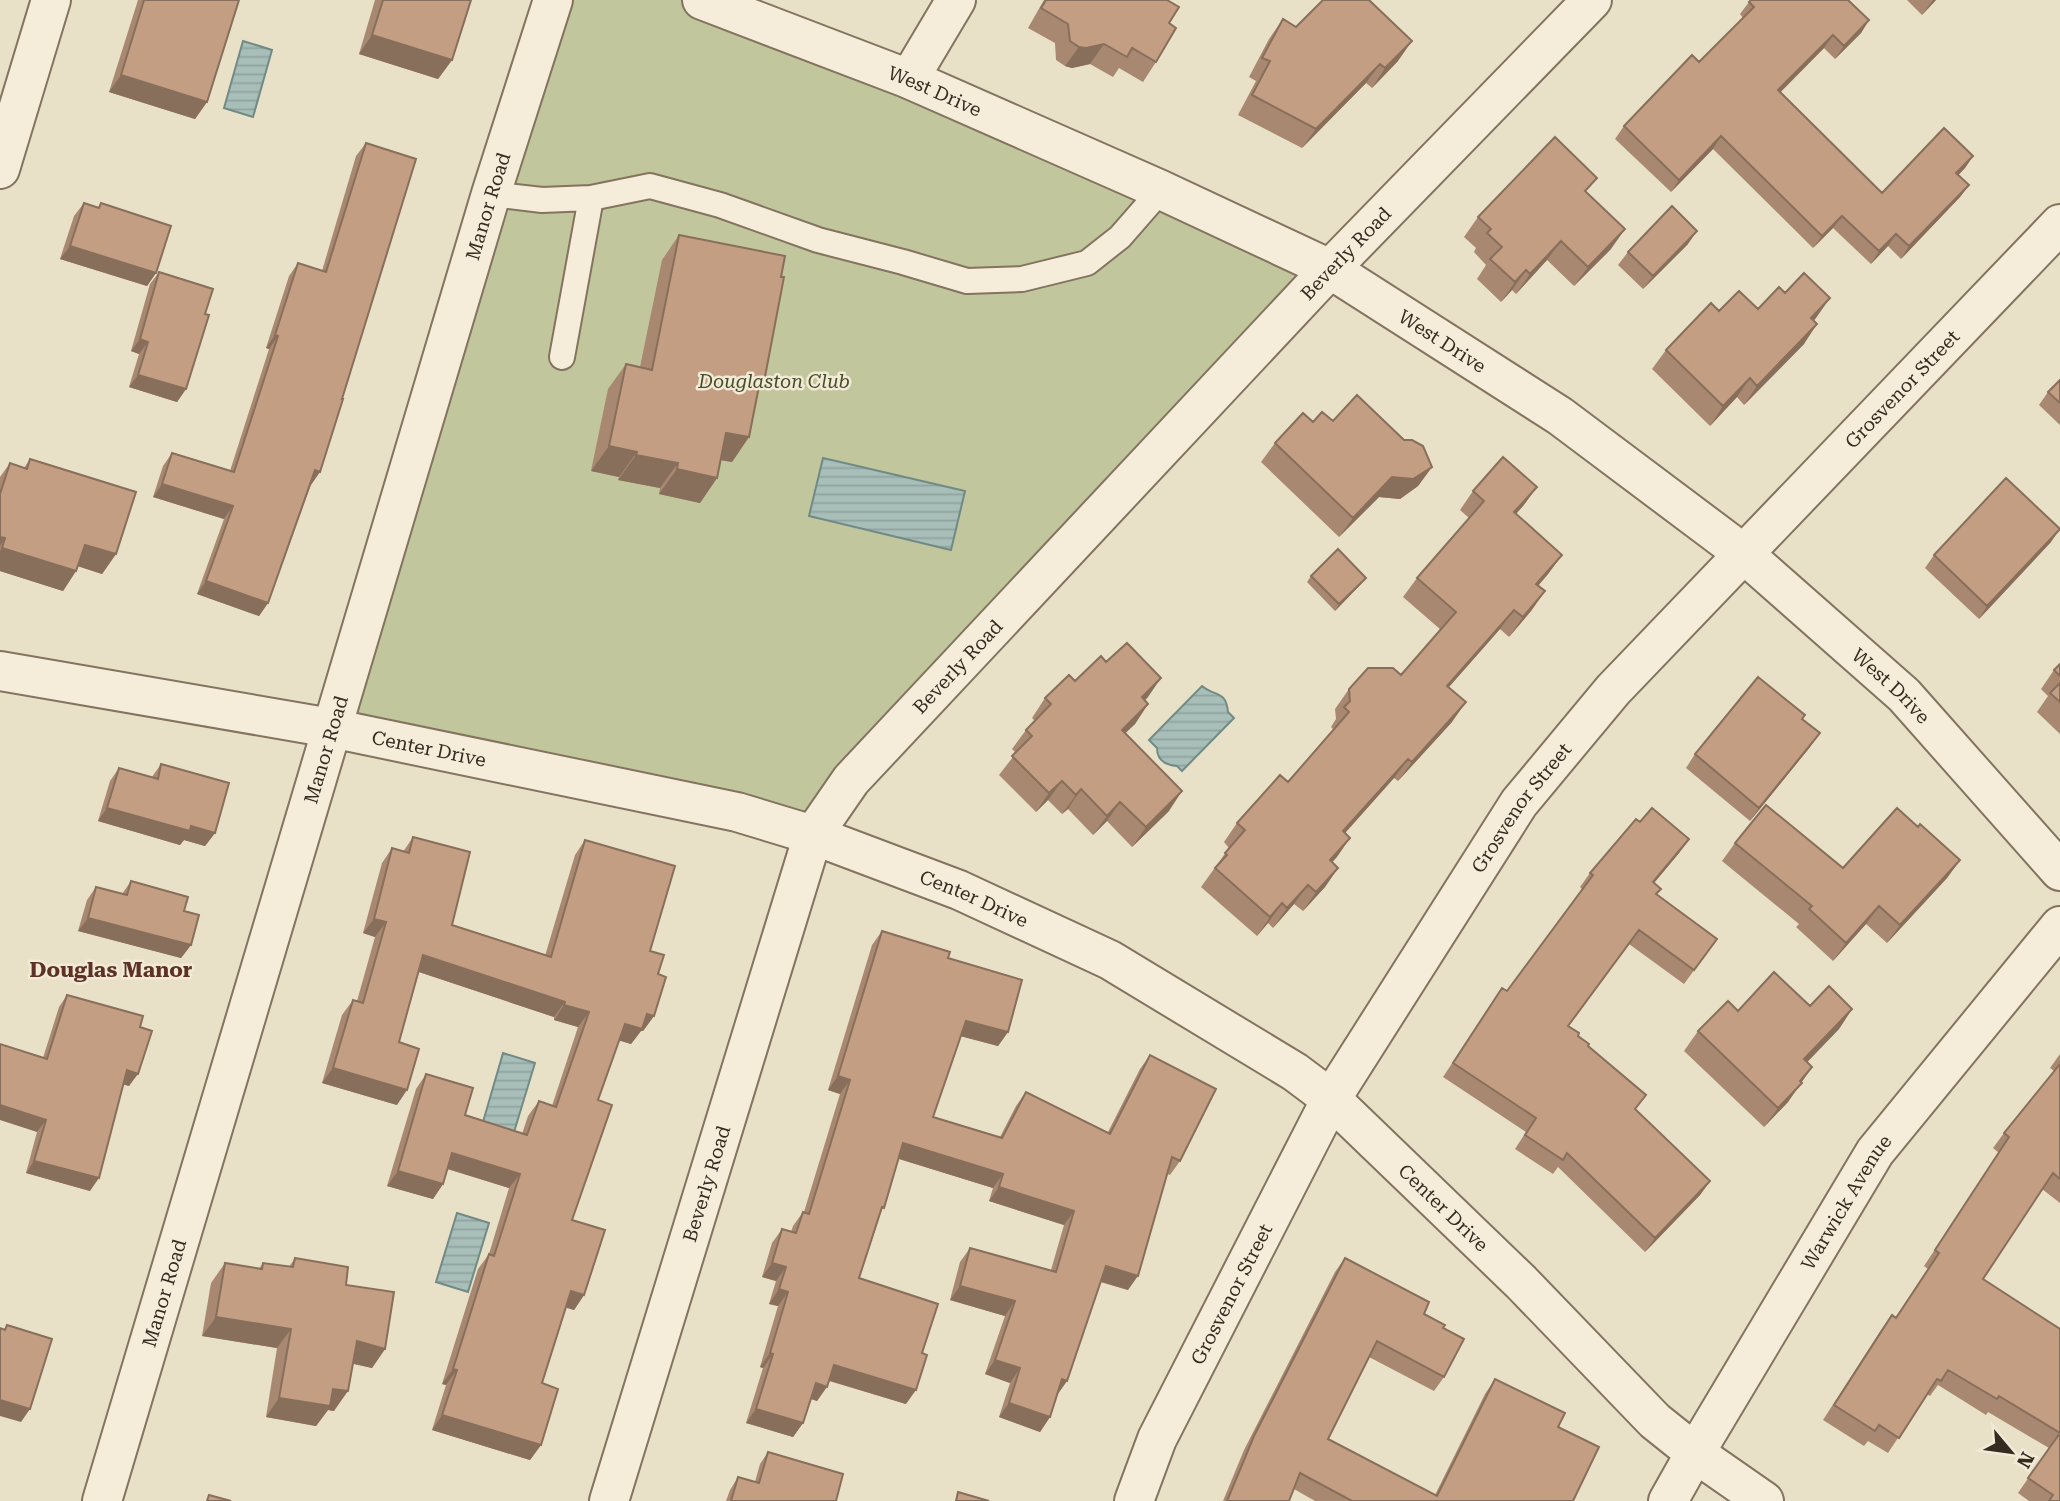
<svg xmlns="http://www.w3.org/2000/svg" width="2060" height="1501" font-family="'Roboto Serif',serif">
<style>
.green{fill:#c1c69d}
.water{fill:url(#water-rules);stroke:#708b85;stroke-width:2}
.lines{fill:none;stroke-linecap:round;stroke-linejoin:round}
.lane-casing{stroke:#83735f;stroke-width:28}
.street-casing{stroke:#83735f;stroke-width:42}
.lane{stroke:#f5edda;stroke-width:24}
.street{stroke:#f5edda;stroke-width:38}
.wall{fill:#a88870}
.shaded-wall{fill:#886f5b}
.building{fill:#c39e82;stroke:#886f5b;stroke-width:2}
.labels{text-anchor:middle;dominant-baseline:central;stroke-width:5;stroke-linejoin:round;paint-order:stroke}
.street-label{font-size:19px;fill:#352b21;stroke:#f2ead6}
.park-label{font-size:19px;font-style:italic;fill:#454f2a;stroke:#f2ead6}
.neighbourhood-label{font-size:21px;font-weight:bold;fill:#5d3225;stroke:#f2ead6}
</style>
<defs>
<pattern id="water-rules" width="6" height="5" patternUnits="userSpaceOnUse" patternTransform="scale(1.75)"><rect width="6" height="5" fill="#a8beb8"/><path d="M0 2.5h6" fill="none" stroke="#91a39e"/></pattern>
</defs>
<rect width="100%" height="100%" fill="#e9e0c8"/>
<path class="green" d="M549,0H693L1324,270L801,829L331,728Z"/>
<path class="water" d="M243,41L272,50L253,117L224,108Z
M823,458L965,491L951,550L809,516Z
M1202,686C1215,697 1226,690 1228,712L1234,718L1182,771L1177,766C1165,765 1157,760 1157,748L1149,740Z
M503,1053L535,1063L514,1132L483,1122Z
M457,1213L489,1223L468,1292L436,1282Z"/>
<g class="lines">
<defs>
<path id="lane" d="M491,194L542,200L591,198L650,186L720,205L818,240L903,262L967,281L1022,279L1087,263L1120,237L1161,190
M562,357L591,198"/>
<g id="street">
<path id="s1" d="M702,0L909,79L1161,190L1330,269L1560,416L1744,554L1904,695L2060,871"/>
<path d="M909,79L956,0"/>
<path d="M0,169L51,0"/>
<path id="s2" d="M0,671L331,728L737,812L813,835L959,890L1110,960L1295,1072L1331,1099L1521,1282L1655,1421L1695,1453L1764,1501"/>
<path id="s3" d="M102,1501L491,194L553,0"/>
<path id="s4" d="M609,1501L813,835L851,780L1330,269L1592,0"/>
<path id="s5" d="M1134,1501L1157,1439L1331,1099L1519,803L1613,690L2060,224"/>
<path id="s6" d="M1668,1501L1695,1453L1875,1152L2060,926"/>
</g>
</defs>
<use href="#lane" class="lane-casing"/>
<use href="#street" class="street-casing"/>
<use href="#lane" class="lane"/>
<use href="#street" class="street"/>
</g>
<path class="wall" d="M138,0H239L207,102L195,119L109,92Z
M375,0H471L452,60L438,79L359,54Z
M1044,0H1167L1169,23L1156,62L1143,82L1119,68L1113,77L1090,64L1072,68L1065,66L1056,60L1055,43L1028,28Z
M1907,0H1936L1922,15Z
M1749,2L1869,20L1861,33L1835,59L1824,48L1780,92L1882,193L1973,156L1965,168L1958,175L1969,185L1960,197L1901,259L1888,246L1871,264L1833,228L1813,248L1713,149L1671,192L1615,139L1624,126L1699,62L1743,18L1740,14Z
M1283,19L1296,27L1398,61L1372,88L1366,83L1302,148L1238,115L1256,81L1249,77L1269,39Z
M366,143L311,485L268,603L259,616L197,594L224,519L153,497L163,466L172,453L230,471L269,349L266,348L289,276L298,263L322,271L356,156Z
M1586,193L1611,249L1574,286L1547,260L1516,294L1512,290L1501,302L1477,279L1486,265L1474,252L1476,248L1464,237L1478,217Z
M84,203L98,208L101,203L156,273L147,286L60,259L74,216Z
M679,235L759,390L749,437L732,462L721,460L717,478L700,503L659,494L660,488L618,480L619,477L591,471L608,389L626,364L640,367L662,260Z
M1688,244L1643,289L1618,265L1628,252Z
M159,272L205,314L186,389L177,402L129,387L139,354L131,351L150,284Z
M1785,293L1816,318L1813,321L1804,344L1744,405L1737,397L1710,426L1652,369L1666,350L1719,311L1758,309Z
M2060,380V425L2039,405L2048,392Z
M1333,421L1432,467L1418,486L1400,499L1379,497L1339,537L1261,462L1275,443L1313,422Z
M30,459L116,554L102,574L78,566L76,571L63,591L0,571V477L10,463L24,468Z
M1537,487L1523,506L1516,514L1562,555L1548,574L1538,586L1545,591L1531,611L1509,637L1500,629L1449,687L1452,722L1398,781L1394,778L1345,833L1350,838L1332,862L1338,868L1325,887L1303,911L1294,904L1273,928L1268,923L1257,936L1201,887L1229,848L1224,842L1237,823L1288,782L1334,730L1331,727L1336,719L1335,709L1349,689L1401,675L1441,630L1403,597L1417,578L1469,518L1460,510L1473,491Z
M2051,542L1979,619L1925,568L1934,555Z
M1311,576L1361,584L1335,611L1307,582Z
M1106,662L1148,697L1145,700L1148,704L1135,724L1125,733L1169,811L1132,847L1107,821L1093,835L1068,809L1062,814L1048,800L1036,812L999,775L1016,753L1012,749L1026,730L1035,721L1032,718L1045,698Z
M2060,664V734L2037,712L2048,696L2041,689L2054,670Z
M1805,715L1802,720L1810,747L1750,821L1686,768L1695,754Z
M161,764L215,833L205,846L184,840L180,845L98,821L110,781L119,768L152,777Z
M1640,822L1689,839L1679,853L1654,883L1657,894L1717,939L1684,984L1629,944L1568,1026L1588,1046L1636,1110L1710,1181L1700,1195L1645,1252L1558,1167L1553,1174L1515,1149L1526,1132L1443,1077L1502,988L1507,991L1582,889L1580,887L1590,873Z
M1918,827L1960,860L1947,878L1887,943L1866,924L1833,961L1796,927L1799,924L1722,861L1735,843L1843,868Z
M413,837L452,925L545,956L575,855L585,840L650,951L658,974L654,1016L643,1031H641L631,1044L619,1040L598,1100L572,1220L584,1295L574,1310L566,1307L542,1383L541,1445L530,1460L432,1430L446,1385L442,1384L478,1269L489,1254L509,1188L447,1169L443,1184L433,1199L387,1186L416,1089L426,1074L465,1115L522,1134L528,1116L539,1101L552,1106L578,1027L554,1020V1017L419,972L399,1042L397,1105L322,1083L342,1015L353,1000L357,1001L375,937L363,933L382,863L392,848L403,852Z
M131,881L184,911L191,945L181,958L78,931L87,900L96,887L122,894Z
M882,931L948,958L1008,1032L998,1046L961,1036L933,1117L1000,1137L1016,1106L1026,1092L1108,1132L1140,1069L1150,1055L1180,1161L1170,1175L1167,1174L1128,1290L1100,1282L1067,1381L1057,1395L1050,1417L1040,1432L999,1417L1010,1383L985,1374L1005,1316L950,1300L960,1262L970,1248L1051,1270L1064,1225L989,1201L993,1188L899,1159L859,1278L906,1404L829,1381L817,1401L811,1399L803,1423L793,1437L746,1423L763,1368L760,1367L778,1306L769,1304L776,1281L762,1277L772,1243L782,1229L791,1232L793,1226L803,1212H804L840,1094L828,1090L872,945Z
M67,995L140,1027L129,1086L123,1084L90,1191L26,1173L37,1132L43,1058L59,1007Z
M1810,1006L1852,1009L1839,1029L1807,1062L1812,1067L1788,1102L1764,1127L1684,1051L1698,1031L1738,1011Z
M2060,1054V1203L2042,1189L1983,1279L2060,1329V1501H2029L2018,1493L2049,1448L1988,1412L1986,1415L1938,1385L1930,1396L1927,1394L1888,1453L1868,1441L1864,1446L1823,1420L1881,1330L1892,1315L1896,1317L1928,1269L1924,1266L1999,1153L1993,1148L2004,1133L2054,1071L2050,1068Z
M295,1258L346,1285L385,1349L372,1368L353,1364L334,1411L328,1410L316,1426L266,1417L277,1348L202,1336L211,1283L225,1263L259,1269L263,1263L289,1267Z
M1345,1258L1443,1328L1444,1377L1434,1391L1369,1357L1328,1439L1435,1495L1485,1394L1495,1379L1558,1427L1573,1501H1315L1294,1489L1289,1501H1223L1244,1450L1335,1272Z
M768,1452L836,1501H726L730,1490L738,1477L755,1482L760,1464Z"/>
<path class="shaded-wall" d="M1933,0H1936L1922,15Z
M1869,20L1861,33L1835,59L1844,46Z
M372,35L452,60L438,79L359,54Z
M1833,35L1824,48L1770,103L1778,90Z
M1412,41L1398,61L1372,88L1385,68Z
M1104,44L1090,64L1072,68L1065,66L1079,47Z
M1380,64L1366,83L1302,148L1316,129Z
M121,75L207,102L195,119L109,92Z
M1721,136L1713,149L1671,192L1679,180Z
M1973,156L1965,168L1948,186L1956,173Z
M1969,185L1960,197L1901,259L1909,246Z
M1842,216L1833,228L1813,248L1822,236Z
M1625,229L1611,249L1574,286L1588,267Z
M1697,231L1688,244L1643,289L1653,276Z
M1896,234L1888,246L1871,264L1879,251Z
M1561,241L1547,260L1516,294L1530,274Z
M70,246L156,273L147,286L60,259Z
M1526,270L1512,290L1501,302L1515,282Z
M1830,298L1816,318L1797,338L1811,318Z
M1817,324L1804,344L1744,405L1757,386Z
M275,335L278,336L269,349L266,348Z
M140,339L148,342L139,354L131,351Z
M138,375L186,389L177,402L129,387Z
M1750,378L1737,397L1710,426L1723,406Z
M726,433L749,437L732,462L708,458Z
M609,446L637,452L619,477L591,471Z
M636,455L678,463L660,488L618,480Z
M1432,467L1418,486L1400,499L1379,497L1339,537L1353,518L1392,477Z
M677,469L717,478L700,503L659,494Z
M315,470L320,472L311,485L306,483Z
M162,484L233,506L224,519L153,497Z
M1537,487L1523,506L1500,531L1514,512Z
M2060,529L2051,542L1979,619L1987,606Z
M0,537L5,538L0,546Z
M85,545L116,554L102,574L71,564Z
M2,548L76,571L63,591L0,571V551Z
M1562,555L1548,574L1523,603L1536,584Z
M1366,578L1361,584L1335,611L1339,604Z
M206,581L268,603L259,616L197,594Z
M1545,591L1531,611L1509,637L1523,617Z
M1514,610L1500,629L1433,705L1447,686Z
M1161,678L1148,697L1128,717L1142,697Z
M1466,702L1452,722L1398,781L1412,762Z
M1148,704L1135,724L1109,749L1122,730Z
M1820,733L1810,747L1750,821L1759,808Z
M1408,759L1394,778L1329,851L1343,831Z
M1062,781L1048,800L1036,812L1049,793Z
M1081,789L1068,809L1062,814L1076,795Z
M1182,791L1169,811L1132,847L1146,827Z
M1120,802L1107,821L1093,835L1107,816Z
M107,808L191,826L215,833L205,846L184,840L180,845L98,821Z
M1350,838L1337,857L1316,880L1330,860Z
M1689,839L1679,853L1643,896L1653,882Z
M1960,860L1947,878L1887,943L1900,925Z
M1338,868L1325,887L1303,911L1316,892Z
M1308,885L1294,904L1273,928L1287,908Z
M1282,903L1268,923L1257,936L1270,917Z
M1879,906L1866,924L1833,961L1846,943Z
M88,918L191,945L181,958L78,931Z
M374,919L386,922L375,937L363,933Z
M423,955L565,1002L554,1017L413,970Z
M564,1005L589,1012L578,1027L554,1020Z
M1852,1009L1839,1029L1791,1079L1804,1059Z
M647,1014L654,1016L643,1031H641L631,1044L614,1039L625,1024Z
M966,1021L1008,1032L998,1046L956,1035Z
M1812,1067L1788,1102L1764,1127L1778,1108Z
M333,1068L407,1090L397,1105L322,1083Z
M127,1070L138,1074L129,1086L118,1083Z
M838,1076L850,1080L840,1094L828,1090Z
M0,1105L46,1120L37,1132L0,1120Z
M903,1143L1003,1174L993,1188L893,1157Z
M452,1153L520,1174L509,1188L442,1167Z
M34,1161L99,1178L90,1191L26,1173Z
M398,1171L443,1184L433,1199L387,1186Z
M1710,1181L1700,1195L1645,1252L1655,1238Z
M999,1187L1074,1211L1064,1225L989,1201Z
M772,1263L786,1267L776,1281L762,1277Z
M1106,1266L1138,1276L1128,1290L1096,1280Z
M960,1286L1015,1301L1005,1316L950,1300Z
M779,1289L788,1292L778,1306L769,1304Z
M571,1291L584,1295L574,1310L560,1306Z
M216,1317L291,1329L277,1348L202,1336Z
M357,1341L385,1349L372,1368L343,1361Z
M770,1353L773,1354L763,1368L760,1367Z
M995,1360L1020,1368L1010,1383L985,1374Z
M834,1365L916,1390L906,1404L824,1379Z
M453,1369L457,1370L446,1385L442,1384Z
M1062,1379L1067,1381L1057,1395Z
M816,1383L827,1387L817,1401L806,1397Z
M333,1389L348,1391L334,1411L328,1410L316,1426L266,1417L279,1398Z
M0,1400L30,1409L21,1422L0,1416Z
M1009,1403L1050,1417L1040,1432L999,1417Z
M756,1409L803,1423L793,1437L746,1423Z
M442,1415L541,1445L530,1460L432,1430Z"/>
<path class="building" d="M144,0H239L207,102L121,75Z
M383,0H471L452,60L372,35Z
M1046,0H1167L1179,7L1169,23L1176,28L1156,62L1132,48L1127,57L1104,44L1086,48L1079,47L1070,41L1068,24L1041,8Z
M1323,0H1369L1412,41L1385,68L1380,64L1316,129L1252,95L1270,61L1262,58L1283,19L1296,27Z
M1751,0H1848L1869,20L1844,46L1833,35L1778,90L1882,193L1944,128L1973,156L1956,173L1969,185L1909,246L1896,234L1879,251L1842,216L1822,236L1721,136L1679,180L1624,126L1692,55L1699,62L1754,7L1749,2Z
M1555,137L1597,178L1585,191L1625,229L1588,267L1561,241L1530,274L1526,270L1515,282L1490,259L1502,247L1487,233L1491,229L1478,217Z
M366,143L416,159L342,399H343L320,472L315,470L268,603L206,581L233,506L162,484L172,453L234,472L278,336L275,335L298,263L326,272Z
M84,203L99,208L101,203L171,226L156,273L70,246Z
M1672,206L1697,231L1653,276L1628,252Z
M679,235L785,256L781,277H784L764,382L760,381L749,437L726,433L717,478L677,469L678,463L636,455L637,452L609,446L626,364L652,370Z
M159,272L213,289L205,314L209,315L186,389L138,375L148,342L140,339Z
M1804,273L1830,298L1811,318L1817,324L1757,386L1750,378L1723,406L1666,350L1711,303L1719,311L1739,291L1758,309L1779,287L1785,293Z
M2060,380V403L2048,392Z
M1357,395L1404,440H1412L1423,446L1432,467L1413,479L1392,477L1353,518L1275,443L1303,413L1313,422L1322,412L1333,421Z
M1503,457L1537,487L1514,512L1562,555L1536,584L1545,591L1523,617L1514,610L1447,686L1466,702L1412,762L1408,759L1343,831L1350,838L1330,860L1338,868L1316,892L1308,885L1287,908L1282,903L1270,917L1215,868L1227,855L1225,853L1245,830L1237,823L1280,775L1288,782L1349,712L1344,707L1350,701L1349,689L1368,668H1393L1401,675L1456,612L1417,578L1484,501L1473,491Z
M30,459L136,492L116,554L85,545L76,571L2,548L5,538L0,537V494L10,463L27,469Z
M2006,478L2060,529L1987,606L1934,555Z
M1338,549L1366,578L1339,604L1311,576Z
M1127,643L1161,678L1142,697L1148,704L1122,730L1182,791L1146,827L1120,802L1107,816L1081,789L1076,795L1062,781L1049,793L1012,756L1032,736L1026,730L1051,704L1045,698L1069,675L1075,681L1101,656L1106,662Z
M2060,664V676L2054,670Z
M1758,677L1805,715L1802,719L1820,733L1759,808L1695,754Z
M2060,683V702L2050,693Z
M161,764L229,783L215,833L191,826L190,831L107,808L119,768L158,779Z
M1766,805L1843,868L1897,808L1918,827L1920,824L1960,860L1900,925L1879,906L1846,943L1809,909L1812,906L1735,843Z
M1652,808L1689,839L1653,882L1661,889L1656,894L1717,939L1694,970L1639,930L1568,1026L1579,1033L1578,1036L1589,1044L1588,1046L1646,1095L1635,1109L1710,1181L1655,1238L1567,1153L1563,1160L1525,1135L1536,1118L1453,1063L1502,988L1507,991L1593,875L1590,873L1636,819L1640,822Z
M413,837L470,852L452,925L551,957L585,840L675,866L650,951L664,955L658,974L666,977L654,1016L647,1014L642,1029L625,1024L598,1100L612,1105L572,1220L605,1230L584,1295L571,1291L542,1383L558,1389L541,1445L442,1415L457,1370L453,1369L489,1254L494,1256L520,1174L452,1153L443,1184L398,1171L426,1074L473,1088L465,1115L527,1135L539,1101L556,1107L589,1012L564,1005L565,1002L423,955L399,1042L419,1049L407,1090L333,1068L353,1000L363,1003L386,922L374,919L392,848L409,853Z
M131,881L188,897L184,911L199,915L191,945L88,918L96,887L127,895Z
M882,931L950,952L948,958L1022,980L1008,1032L966,1021L933,1117L1002,1138L1026,1092L1110,1134L1150,1055L1216,1089L1180,1161L1172,1157L1138,1276L1106,1266L1067,1381L1062,1379L1050,1417L1009,1403L1020,1368L995,1360L1015,1301L960,1286L970,1248L1056,1272L1074,1211L999,1187L1003,1174L903,1143L884,1208L882,1207L859,1278L938,1304L922,1353L927,1355L916,1390L834,1365L827,1387L816,1383L803,1423L756,1409L773,1354L770,1353L788,1292L779,1289L786,1267L772,1263L782,1229L796,1233L803,1212L809,1214L850,1080L838,1076Z
M1774,972L1810,1006L1829,986L1852,1009L1804,1059L1812,1067L1800,1081L1802,1083L1778,1108L1698,1031L1728,1001L1738,1011Z
M67,995L143,1016L140,1027L152,1031L138,1074L127,1070L99,1178L34,1161L46,1120L0,1105V1044L47,1059Z
M2060,1064V1179L2053,1173L1983,1279L2060,1329V1501H2049L2053,1495L2028,1478L2060,1433L1999,1396L1997,1399L1948,1370L1941,1381L1937,1379L1899,1438L1879,1425L1875,1431L1834,1405L1892,1315L1896,1318L1939,1253L1935,1250L2009,1137L2004,1133Z
M295,1258L348,1267L346,1285L394,1292L385,1349L357,1341L348,1391L333,1389L330,1406L279,1398L291,1329L216,1317L225,1263L262,1269L263,1263L293,1267Z
M1345,1258L1429,1302L1424,1314L1445,1325L1443,1328L1464,1339L1444,1377L1377,1341L1328,1439L1437,1496L1495,1379L1565,1413L1558,1427L1599,1447L1573,1501H1352L1300,1473L1289,1501H1227L1254,1436Z
M7,1325L52,1339L30,1409L0,1400V1328L5,1330Z
M768,1452L843,1474L836,1501H731L738,1477L759,1483Z
M958,1492L989,1501H956Z
M209,1495L231,1501H207Z"/>
<g class="labels">
<g class="street-label">
<text stroke="none"><textPath href="#s1" startOffset="250">West Drive</textPath></text>
<text stroke="none"><textPath href="#s3" startOffset="1351">Manor Road</textPath></text>
<text stroke="none"><textPath href="#s4" startOffset="1486">Beverly Road</textPath></text>
<text stroke="none"><textPath href="#s1" startOffset="817">West Drive</textPath></text>
<text stroke="none"><textPath href="#s5" startOffset="1363">Grosvenor Street</textPath></text>
<text stroke="none"><textPath href="#s4" startOffset="919">Beverly Road</textPath></text>
<text stroke="none"><textPath href="#s1" startOffset="1384">West Drive</textPath></text>
<text stroke="none"><textPath href="#s2" startOffset="436">Center Drive</textPath></text>
<text stroke="none"><textPath href="#s3" startOffset="784">Manor Road</textPath></text>
<text stroke="none"><textPath href="#s5" startOffset="796">Grosvenor Street</textPath></text>
<text stroke="none"><textPath href="#s2" startOffset="1003">Center Drive</textPath></text>
<text stroke="none"><textPath href="#s4" startOffset="332">Beverly Road</textPath></text>
<text stroke="none"><textPath href="#s6" startOffset="348">Warwick Avenue</textPath></text>
<text stroke="none"><textPath href="#s2" startOffset="1570">Center Drive</textPath></text>
<text stroke="none"><textPath href="#s3" startOffset="217">Manor Road</textPath></text>
<text stroke="none"><textPath href="#s5" startOffset="229">Grosvenor Street</textPath></text>
</g>
<g class="park-label">
<text x="774" y="381">Douglaston Club</text>
</g>
<g class="neighbourhood-label">
<text x="111" y="970">Douglas Manor</text>
</g>
</g>
<g transform="translate(2011 1452) rotate(119)" stroke="#f2ead6" stroke-width="5" paint-order="stroke">
<path d="M0-5L12 26L0 18L-12 26Z" fill="#352b21"/>
<text y="-10" font-size="19" font-weight="bold" text-anchor="middle" fill="#352b21">N</text>
</g>
</svg>
